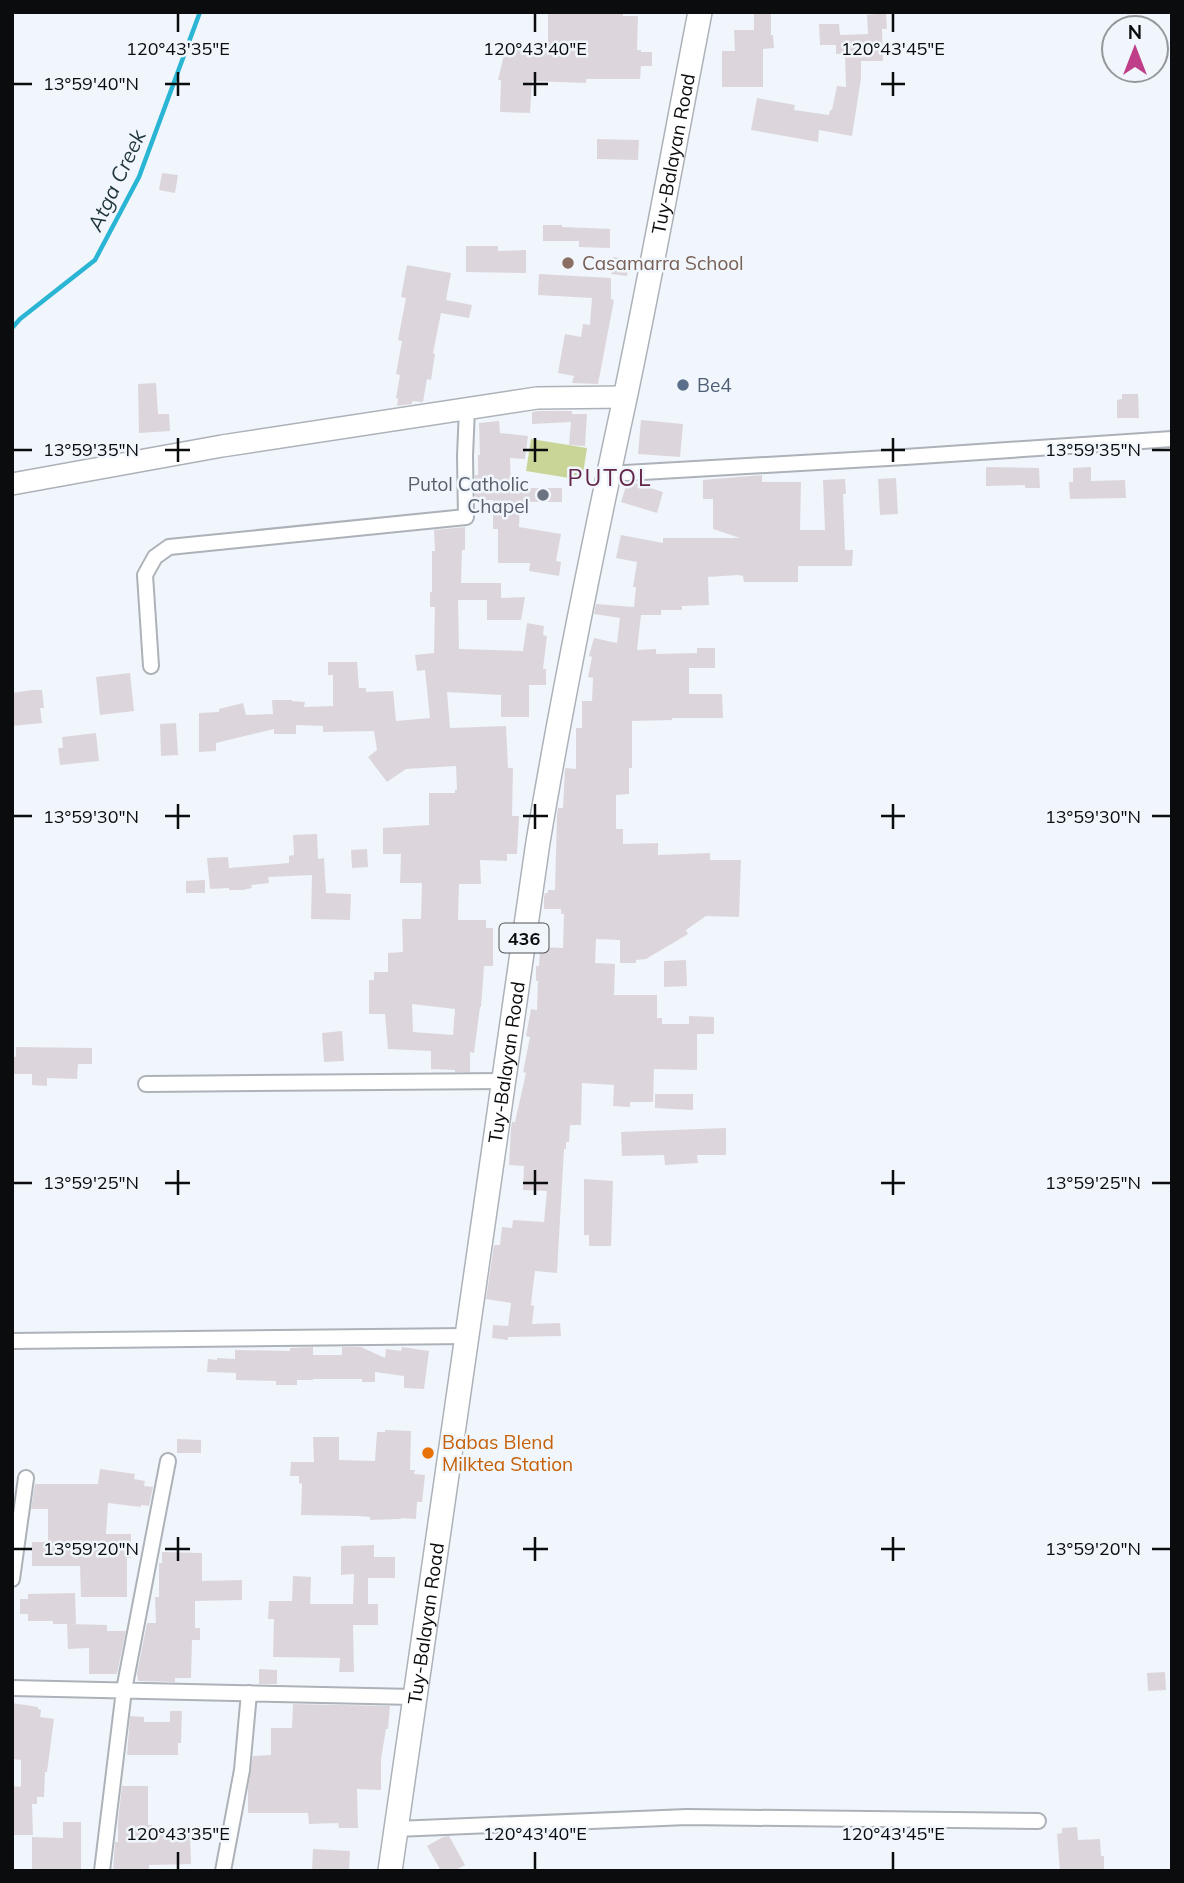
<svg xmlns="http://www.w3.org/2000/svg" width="1184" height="1883" font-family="Mulish,sans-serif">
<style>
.green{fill:#c9d497}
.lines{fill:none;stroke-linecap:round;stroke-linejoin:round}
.stream{stroke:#29b5d3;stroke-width:4.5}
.building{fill:#dcd6dc;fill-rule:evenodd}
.street-casing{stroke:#acb2b8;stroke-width:18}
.secondary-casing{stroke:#acb2b8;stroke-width:24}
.primary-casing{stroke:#acb2b8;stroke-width:26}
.street{stroke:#fff;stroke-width:14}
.secondary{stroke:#fff;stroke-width:21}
.primary{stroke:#fff;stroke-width:23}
.ticks{fill:none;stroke:#0a0c0d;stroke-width:2.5}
.education-dot{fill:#8d6e63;stroke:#f0f6fc;stroke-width:2.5}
.service-dot{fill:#5c6f8a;stroke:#f0f6fc;stroke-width:2.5}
.worship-dot{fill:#6b7280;stroke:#f0f6fc;stroke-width:2.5}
.food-dot{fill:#e8710a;stroke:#f0f6fc;stroke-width:2.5}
.labels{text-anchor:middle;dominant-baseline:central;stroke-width:5;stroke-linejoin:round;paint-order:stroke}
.shield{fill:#f0f6fc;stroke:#4f5255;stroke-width:2}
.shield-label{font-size:18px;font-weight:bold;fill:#0a0c0d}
.street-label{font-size:19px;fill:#0a0c0d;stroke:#f0f6fc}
.education-label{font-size:19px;fill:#785e54;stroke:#f0f6fc;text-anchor:start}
.service-label{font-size:19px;fill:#4e5e75;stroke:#f0f6fc;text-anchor:start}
.worship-label{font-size:19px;fill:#5b616d;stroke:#f0f6fc;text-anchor:end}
.food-label{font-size:19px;fill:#c56008;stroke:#f0f6fc;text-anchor:start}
.water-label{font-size:21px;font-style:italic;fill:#1f353b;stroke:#f0f6fc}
.quarter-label{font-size:23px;letter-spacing:2px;fill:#642648;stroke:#f0f6fc}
.ticks-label{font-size:18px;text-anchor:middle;fill:#0a0c0d;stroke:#f0f6fc;stroke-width:5;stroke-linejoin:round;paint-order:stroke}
</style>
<rect width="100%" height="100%" fill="#f0f6fc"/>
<path class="green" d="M531,439L587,448L582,480L526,471Z"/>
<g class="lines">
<path class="stream" d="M12,328L20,319L95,260L139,177L200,12"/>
</g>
<path class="building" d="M548,12L623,13V16H638L637,50H641V52H652V66H641L640,79H586V83L532,81L530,113L500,112L501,80H498L506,47L548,48Z
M754,13L771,14V35H773L774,48L763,49V87H722V51H735L734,30H754Z
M886,13L887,29H882L883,61H861V78L852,136L819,130L818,142L751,130L757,98L795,105L794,110L829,115L830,110H832L837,86L846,87L845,54H836V45H820L819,24H839L840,35L868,34L867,15Z
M597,139L639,140L638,160L597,159Z
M162,173L178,175L175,193L159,190Z
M543,225H562V227L610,229V248L579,247V241H543Z
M466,246H498V251L526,250V273L466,272Z
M613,257L629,259L627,276L611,274Z
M407,265L451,273L446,300L472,305L469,318L441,313L433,353L435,354L431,380L427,379L423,402L412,401V404L397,406L398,399L396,398L400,375L396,374L402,341L398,340L406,298L401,297Z
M539,274L611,278V299L614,300L598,384L572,383L574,376L558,373L565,334L581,337L583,324L590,325L592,298L538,295Z
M156,383L158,414H169L170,431L139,433L138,384Z
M1122,394H1138L1139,418H1117V400L1122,399Z
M538,411H572V414H587L585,446L569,445L571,422L532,424V412Z
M641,420L683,424L680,457L638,454Z
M499,421L500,433L528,436L525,459L510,458L511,488H562V502H520L519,527L561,534L556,561L561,562L559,576L529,571L530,563H498V529H493V500H475V475H478V455H480L479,423Z
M986,467L1039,468L1040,488H1025V485L986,486Z
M1091,467V481L1125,480L1126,498L1070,499L1069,482H1073V468Z
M762,475V482H801L800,530H825L823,480L845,479L846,494H843L845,550H853L852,566H798V582H744L743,576L738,575L708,577L709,605L682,606V610H661V615H641L637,650L656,649V654L697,653V648H715V668H689V694H722L723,718H672V720L632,721V768H629V794L616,795V829H623V844L658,843V855L710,853V860H741L739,917L706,916L686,930L688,934L646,959L636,960V963H620V940L596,939L595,963L615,964L614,995H657V1018H662V1024H689V1016L714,1017V1034H697V1070L654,1069L653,1102H630V1107L613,1106L614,1085L582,1083L581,1125H570L569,1142H566V1149H564L557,1273L535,1271L532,1295L531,1305L534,1306L532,1324L560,1323L561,1336L508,1337V1340L492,1338L493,1325L508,1326L511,1303L486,1299L494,1245H500L502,1227L512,1228L513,1220L544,1222L547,1191L523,1190L524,1166L509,1165L511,1128L512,1122H515L526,1073L523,1072L530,1037L526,1036L531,1009L537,1010L538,981H536V966H539L540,947L563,948L564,914H561V909H544V898L545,893H548V890H555L557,814L558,808H563L565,768L576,769V728H582V701H592L593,678L588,677L592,657L589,656L594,638L617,643L620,618L594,614L596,604L634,607L636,587H633L637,562L616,558L621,535L663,543V538H740L713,529V499H703V480Z
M896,478L898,514L880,515L878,479Z
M632,482L663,492L657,513L621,502L627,483Z
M465,527V550H462L461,583H501V598L525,597L521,620H487V600H458L459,649L523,651L527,623L544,626L543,635L547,636L543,669H546V685H529V717H501V695L447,692L450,728L506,726L508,768H513L512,816H519L517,854H507V861L480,860L481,884H459L458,920H486V928H493V966H484L481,1007H480L474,1053L470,1052V1072H455V1070L431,1069V1051L388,1049L385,1014H369V980H374V972H388V953L403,952L402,919H421L422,883H400L401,854H383V828L429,825V793H455V790H457L456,766L406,769L387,782L368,757L377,750L374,731L323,732V726L296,725V734H274V729L216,743V751L199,752V713L219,712V709L243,703L246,715L273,714L272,700H292V701L305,702L304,707L333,706V675H328V662H357L359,688H366V692L393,691L396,721L430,718L425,670L417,671L415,655L434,653L435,607H430V592H432V551H435L434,530ZM412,1004L455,1009L453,1035L413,1032Z
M130,673L134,711L100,715L96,677Z
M32,690H42L44,708H40L42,723L12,726V693Z
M176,723L178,755L161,756L160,724Z
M96,733L99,761L60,765L58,748H63L62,737Z
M317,834L318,859L324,858L326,893L351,894L350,920L311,919L312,875L268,877L269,883L251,885L252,888L243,890H229V888L210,889L207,858L228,857L229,868L289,863V856L294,855L293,835Z
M367,849L368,867L352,868L351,850Z
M205,880V893H186V881Z
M686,960L687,986L664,987V961Z
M342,1031L344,1061L324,1062L322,1033Z
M16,1047L92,1048V1064H78L77,1079L47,1078V1086L32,1085V1074H12V1056L16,1057Z
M655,1094H693V1110L655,1108Z
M726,1128V1155H697L698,1163L665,1165L664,1155L622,1156L621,1132Z
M584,1179L613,1181L611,1246H589V1235H584Z
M313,1347V1355H342V1347H361L385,1358L386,1349L401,1351L402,1347L429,1351L424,1389L404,1388V1376L375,1372V1382H362V1379H313V1380H297V1385H276V1381L236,1380V1373L207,1372L208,1359L217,1360V1358L235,1359V1350L290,1351V1348Z
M385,1430L411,1431L410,1470H415L414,1474L425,1475L422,1502H417L416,1519L401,1518V1519L370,1520V1517L358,1516L301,1515L302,1484L299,1483V1476H290L291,1462H314L313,1437H339V1460L375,1461L377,1432H385Z
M177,1439L201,1440V1453H177Z
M100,1469L135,1474L134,1479L145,1481L144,1486L153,1487L149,1506L141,1505V1507L108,1503L106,1534H131V1558H127V1597H81L80,1566H32V1542H48V1509H31L35,1484H98Z
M374,1545V1557H395V1578H368V1604H378V1625H353L354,1672H339L340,1658L273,1657L274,1619H268L269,1601H292L293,1576L311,1577L310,1604H353L354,1574L341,1575V1546Z
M162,1552L202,1553V1581L242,1580V1600L195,1601V1628H200V1640H192L191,1678H175V1682L138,1681L137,1673L147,1623H156L155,1597H159V1563H162Z
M75,1593L76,1624H53V1621H28V1614H20V1599H28V1594Z
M67,1624L107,1625V1631H126L117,1674H89V1648L68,1649Z
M259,1669L277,1670V1684H259Z
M1165,1672L1166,1690L1148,1691L1147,1673Z
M12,1703L38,1707V1709L41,1710L40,1717L54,1719L47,1772H45L44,1797H37V1804H32L33,1835H12V1786L21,1787V1760L12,1759Z
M293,1704L390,1706L388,1729H386L381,1759V1790L357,1789L358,1828H339L338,1823L309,1824L308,1813H248V1789L253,1756L271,1755V1728H292Z
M170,1711H182L181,1743H178V1755H127L130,1716L144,1717V1722H170Z
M122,1786H148V1825H152V1832H190L191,1864L149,1865V1871H113L115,1842H118V1821Z
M63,1822H81V1871H32V1837L63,1838Z
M1077,1827L1078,1840L1100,1839L1101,1856H1104V1871H1060L1057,1834L1062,1833V1828Z
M449,1836L465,1865L454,1871H441L427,1846L443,1837Z
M313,1849L350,1851L349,1871H312Z"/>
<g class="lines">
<defs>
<path id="street" d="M608,474L905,457L1172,439
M151,666L145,575L155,557L169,547L466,517L465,456L467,408
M146,1084L503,1081
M12,1341L466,1336
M12,1579L26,1478
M12,1688L414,1697
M396,1829L687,1817L1038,1821
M102,1871L124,1690L168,1461
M223,1871L242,1770L249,1693"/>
<path id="secondary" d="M12,484L222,446L537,398L625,397"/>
<g id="primary">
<path id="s1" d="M390,1871L538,842C563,693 593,546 625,398C652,270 675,141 700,12"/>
</g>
</defs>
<use href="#street" class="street-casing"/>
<use href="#secondary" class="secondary-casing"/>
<use href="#primary" class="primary-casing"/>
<use href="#street" class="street"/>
<use href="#secondary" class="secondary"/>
<use href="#primary" class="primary"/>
</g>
<path class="ticks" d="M178,14V32M535,14V32M893,14V32M178,72V96M535,72V96M893,72V96M14,84H32M165,84H190M523,84H548M881,84H905M178,438V462M535,438V462M893,438V462M14,450H32M165,450H190M523,450H548M881,450H905M1152,450H1170M178,804V829M535,804V829M893,804V829M14,816H32M165,816H190M523,816H548M881,816H905M1152,816H1170M178,1170V1195M535,1170V1195M893,1170V1195M14,1183H32M165,1183H190M523,1183H548M881,1183H905M1152,1183H1170M178,1537V1561M535,1537V1561M893,1537V1561M14,1549H32M165,1549H190M523,1549H548M881,1549H905M1152,1549H1170M178,1852V1869M535,1852V1869M893,1852V1869"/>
<circle class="education-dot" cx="568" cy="263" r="7"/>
<circle class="service-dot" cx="683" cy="385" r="7"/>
<circle class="worship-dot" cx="543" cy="495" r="7"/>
<circle class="food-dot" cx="428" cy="1453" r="7"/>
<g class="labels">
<rect class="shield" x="499.5" y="923.5" width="49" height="29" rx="5"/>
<g class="shield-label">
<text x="524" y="938">436</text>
</g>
<g class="street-label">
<text stroke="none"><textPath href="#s1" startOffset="1741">Tuy-Balayan Road</textPath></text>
<text stroke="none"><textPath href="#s1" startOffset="817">Tuy-Balayan Road</textPath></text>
<text stroke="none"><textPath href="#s1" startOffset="250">Tuy-Balayan Road</textPath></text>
</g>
<g class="education-label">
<text x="582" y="263">Casamarra School</text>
</g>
<g class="service-label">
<text x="697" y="385">Be4</text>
</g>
<g class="worship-label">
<text x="529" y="484">Putol Catholic<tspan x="529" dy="22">Chapel</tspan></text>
</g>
<g class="food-label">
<text x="442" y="1442">Babas Blend<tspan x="442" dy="22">Milktea Station</tspan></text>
</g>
<g class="water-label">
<text transform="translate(116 180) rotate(-65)">Atga Creek</text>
</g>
<g class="quarter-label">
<text x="610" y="477">PUTOL</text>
</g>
</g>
<g class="ticks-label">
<text x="178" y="55">120°43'35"E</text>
<text x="535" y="55">120°43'40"E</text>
<text x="893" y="55">120°43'45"E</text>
<text x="91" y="90">13°59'40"N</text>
<text x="91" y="456">13°59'35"N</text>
<text x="1093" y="456">13°59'35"N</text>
<text x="91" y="823">13°59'30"N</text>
<text x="1093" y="823">13°59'30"N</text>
<text x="91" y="1189">13°59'25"N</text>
<text x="1093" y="1189">13°59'25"N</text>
<text x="91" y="1555">13°59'20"N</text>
<text x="1093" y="1555">13°59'20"N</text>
<text x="178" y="1840">120°43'35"E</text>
<text x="535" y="1840">120°43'40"E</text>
<text x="893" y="1840">120°43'45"E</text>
</g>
<rect width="1184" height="1883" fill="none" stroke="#0a0c0d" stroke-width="28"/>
<g transform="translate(1135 49)"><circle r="33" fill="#f0f6fc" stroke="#94989c" stroke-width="2"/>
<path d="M0-5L12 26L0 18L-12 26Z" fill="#bf3e89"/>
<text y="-10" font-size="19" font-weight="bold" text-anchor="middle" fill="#0a0c0d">N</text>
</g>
</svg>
